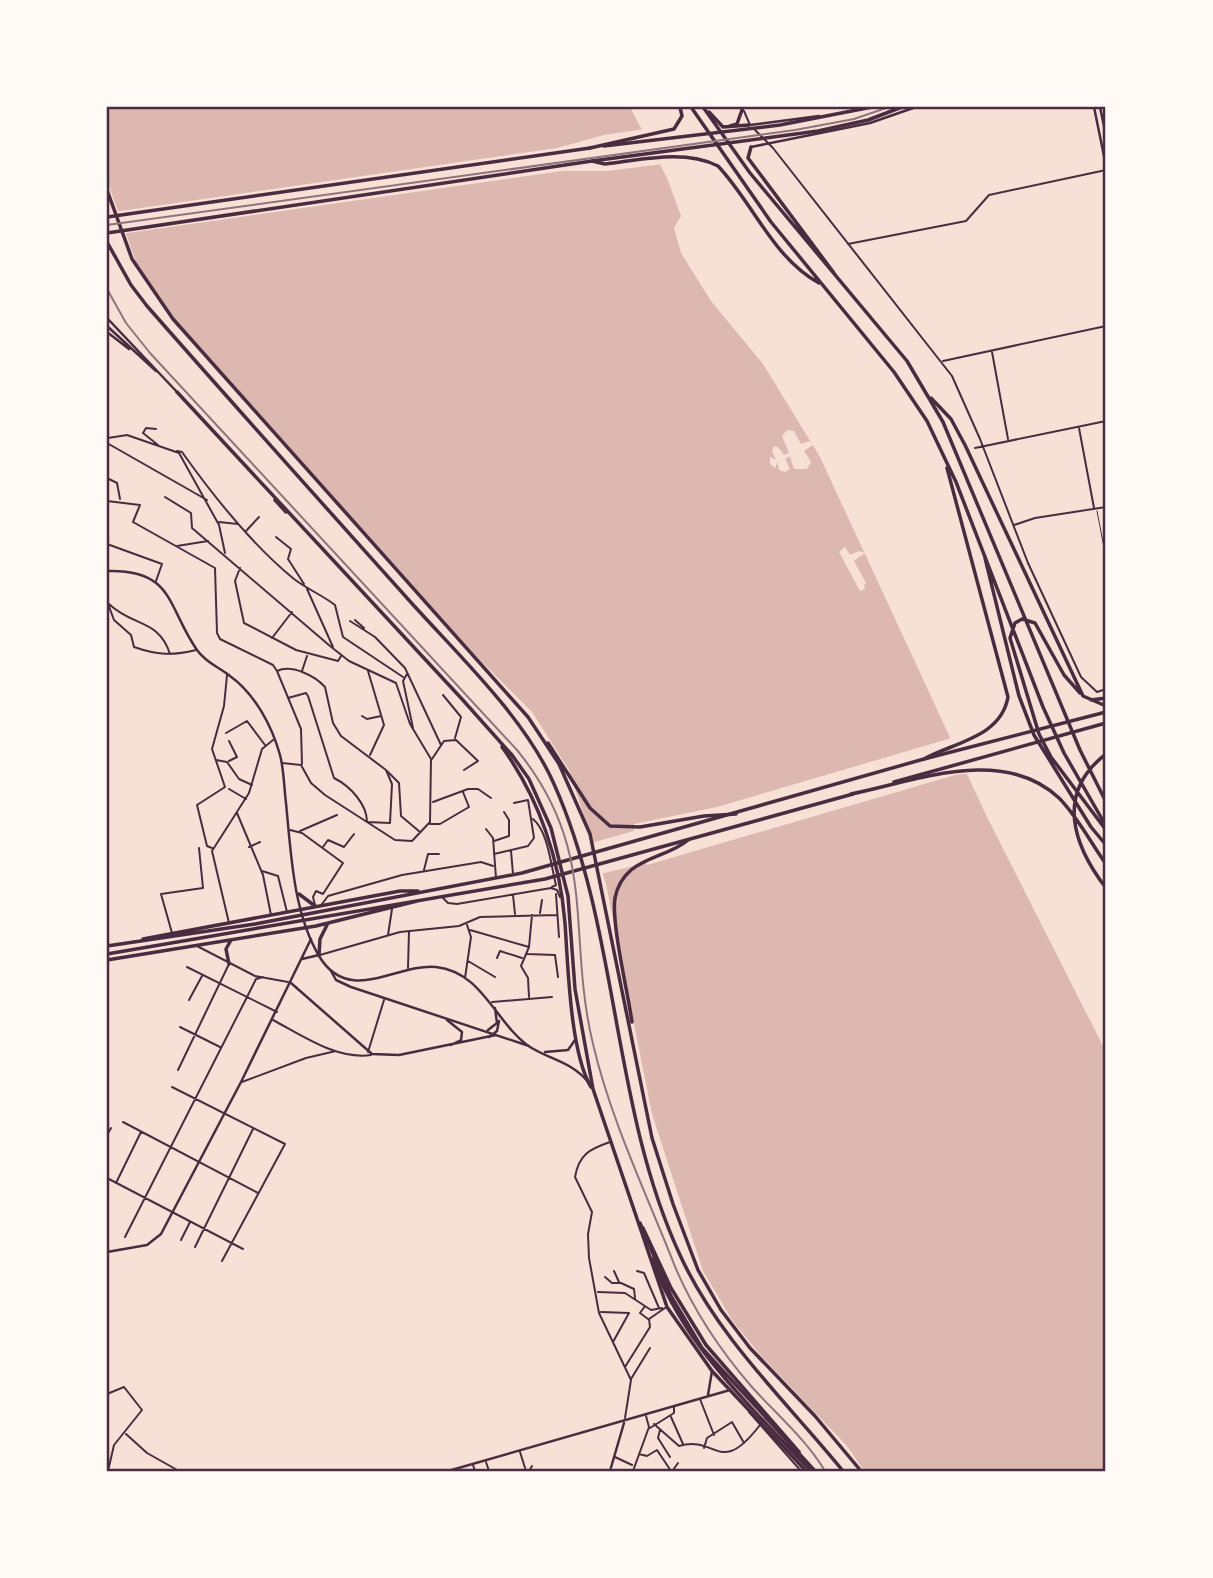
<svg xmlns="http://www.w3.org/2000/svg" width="1213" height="1578" font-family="'Alegreya Sans',sans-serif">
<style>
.water{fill:#dcb8b0}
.pier{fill:#f7e1d7}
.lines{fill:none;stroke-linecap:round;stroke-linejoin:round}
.service{stroke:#4a2c40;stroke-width:1}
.pedestrian{stroke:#4a2c40;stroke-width:2}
.minor{stroke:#4a2c40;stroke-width:2}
.tertiary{stroke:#4a2c40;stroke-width:2.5}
.secondary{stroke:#4a2c40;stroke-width:2.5}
.primary{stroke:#4a2c40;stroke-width:3.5}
.trunk{stroke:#4a2c40;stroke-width:3.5}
.rail{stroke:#8f747c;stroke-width:2}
.neatline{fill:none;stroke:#4a2c40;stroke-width:2.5}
</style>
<rect width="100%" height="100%" fill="#f7e1d7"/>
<path class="water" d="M107,107H630L667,178L681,216L674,228L681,253L711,301L763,364L820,457L986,815L1106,1052V1471H864L847,1446L761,1356L732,1320L703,1271L652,1114L606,884L569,770L532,712L476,656L176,320L137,265L107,180Z"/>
<path class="pier" d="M645,129L663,164L607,171H562L121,234L113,212L557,148L604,135Z
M787,430L794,431L801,444L810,441L813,445L804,451L811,462L807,469H794L790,456L785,459L790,469L785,472L779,470L777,462L775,468L770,464V457L776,460L772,451L774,446L778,447L784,455L789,453L782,436Z
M845,547L850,555L859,551L865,553L854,561L866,583L864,585L865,589L860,591L839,552Z
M955,737L971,773L955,775L647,865L646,863L600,874L591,843L634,831V824L717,807Z"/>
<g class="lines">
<path class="service" d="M1097,511L1106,558"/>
<path class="pedestrian" d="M249,847L260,842"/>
<path class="minor" d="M744,111L750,125
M754,129L773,148L952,376L980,439L1028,563L1081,677L1097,692L1106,689
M848,244L966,221L989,195L1106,170
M992,352L1008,439
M943,361L1106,326
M1079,428L1094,508
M156,429L146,428L143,433L158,445
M975,448L1106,421
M177,451L182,452C214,497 251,544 294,579C307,589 322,595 335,605L343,637L403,677
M107,478L117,483L120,499
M165,497L191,513L192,528L330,646L349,661L396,683L410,724L431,759L430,822L412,841L395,840L325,795L311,783L301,765L282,763
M207,500L107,443L108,438L127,435L179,453L219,525L225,553
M107,501L140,505L133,522L215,568L217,633L220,639L273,665L277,671L301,729L302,764
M219,522L238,524
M1014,525L1035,518L1106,507
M246,531L259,517
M276,537L291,549L288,559L304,584
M107,544L162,564L156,581
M177,546L208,541
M240,568L235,581L244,623L296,650L338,661L341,656
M307,589L333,647
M107,601L114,620L131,635L134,647C157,655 172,656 196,650
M109,604C133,627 159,619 170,654
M355,620L364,628
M350,621L375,637L405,668L441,745
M272,638L292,612
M277,671C292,664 315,676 325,687L333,723L341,736L386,770L392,784L390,823L367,822C367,804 350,786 334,778L308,696L306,693L288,698
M302,671L307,656
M368,671L384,725L370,755
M407,674L403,681L413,728
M443,695L461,717L455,738
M362,716L367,719L381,716
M226,733L247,721L265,745
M229,741L237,757L229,761
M432,759L444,741L456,740L478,761L464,770
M216,760L227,762L239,779L252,785
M387,771L399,783L401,816L420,832
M229,789L246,799
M433,802L468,789H478L491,798
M237,813L263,875L271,915
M533,819C548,831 551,866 556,885L552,887
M430,824H440L469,807L463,792
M486,829L493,838L496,878
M290,830L302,833L343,863L323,894L316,891L313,897L315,905
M300,831L337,815
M494,841L509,836V820L504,812
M323,847L328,840L344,847L354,834
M212,848L207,846L197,805L225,787L212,749L224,706L227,675
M511,851L513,874
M494,854L528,846L534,838L528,800L514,803
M424,870L428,854H439
M262,871L278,876L287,912
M556,894L559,937
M513,895L515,914
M443,898L448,903L457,904L551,888L557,890L560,897
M322,904L328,896L402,875L481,862L493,866
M540,913L542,900
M229,923L212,851L249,793L262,749L273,740
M470,930L529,947
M172,933L161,894L203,888L199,848
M388,935L392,909
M197,946L255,976L288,982
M527,954L555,955L558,977
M320,955L400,932L459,926L480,917L557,915
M497,958L500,951L522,958
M468,961L495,977
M187,967L277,1012
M408,968L409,932
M465,978L471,937L467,925
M529,997L528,978L521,966L529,947L532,915
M189,1000L202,976
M492,1002L552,997
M273,1020C303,1036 337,1060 371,1055
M180,1027L220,1047
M368,1052L384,1000
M178,1070L229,964
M242,1082L306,1058L336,1051
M172,1087L285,1144L222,1261
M123,1122L258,1193
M107,1135L111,1128
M610,1142C590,1149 579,1154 575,1177L592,1212L588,1234L589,1258L599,1313L631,1380L625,1418
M107,1178L243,1249
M116,1183L141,1132
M125,1237L247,997L256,979L263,977
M181,1240L190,1222
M195,1247L253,1129
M614,1271L619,1282
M637,1271L644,1273L659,1308
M605,1277L612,1283H621L634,1289L635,1298
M598,1292L625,1293L651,1310L662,1308
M645,1306L640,1313L648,1319
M601,1312L629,1313L613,1342
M625,1367L650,1327L649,1319L665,1308
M631,1379L650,1348
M107,1394L124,1387L142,1410L114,1445L108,1471
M700,1399L714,1435
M749,1412L801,1471
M671,1417L683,1444
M654,1424L679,1446C718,1435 719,1478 760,1425
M650,1428L674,1413V1407
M660,1430L658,1438L670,1457
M126,1434L147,1453L179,1471
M704,1448L707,1438L732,1422L744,1443
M520,1452L526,1471
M639,1454L647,1456L657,1450L671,1471
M615,1457L632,1465
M486,1462L489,1471
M473,1465L475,1471
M673,1470L678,1463
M529,1471L532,1466
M633,1471L649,1427L646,1416"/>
<path class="tertiary" d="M750,125L819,116
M751,147L870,123L916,107
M302,959L319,955
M291,983L372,1054L399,1055L496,1035
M447,1020L462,1032L461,1040L451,1045
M107,1252L147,1245L161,1234L241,1082L311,939
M610,1471L624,1423"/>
<path class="secondary" d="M1094,107L1106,166
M1100,107L1106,136
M107,318L177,392
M107,326L156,371
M107,332L129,349
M107,571C174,569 167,607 197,650C206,663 219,667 230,676C255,694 272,726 280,755C284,770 284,787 286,803C291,853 293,912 319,956C349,1006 397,963 436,967C483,972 495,1023 530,1047C551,1060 572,1062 588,1082
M331,971L336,980L351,987L529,1046
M488,1030L497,1023L495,1008
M489,1037L497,1031L499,1021
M545,1052L568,1050L575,1040
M708,1395L712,1371
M448,1471L730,1390"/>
<path class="primary" d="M604,146L780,125L872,107
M107,217L590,148
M107,233L592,161L818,131L868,120L902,107
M177,392L461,698L512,755L529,779L551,828L568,896L575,989L593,1089L667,1307L712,1371L806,1471
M275,500L286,512
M502,747C539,798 560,860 565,923C568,965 570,1052 591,1087
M894,782L1106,723
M299,894L315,906
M143,939L400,891H418
M107,946L255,924L522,873L924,759L1106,712
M107,954L545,879L853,794
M319,955L320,939L327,925
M107,960L316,926L417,901
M229,964L226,949L231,940
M643,1228L671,1288L706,1345L799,1452"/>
<path class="trunk" d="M691,107L771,222L894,372L927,421L956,482L1043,707L1064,753L1106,826
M703,107L750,173L907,361L943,422L1080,750L1106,802
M709,112L723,127L749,125
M730,126L737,124L743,107
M751,147L748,158L834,273
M590,148L674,129L682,116L680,107
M592,161L605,164C641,160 684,149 718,166C753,203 773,258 819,283
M107,190L132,259L173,319L528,717L559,764L590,834L652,1138L673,1204L698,1270L721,1310L750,1348L815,1416L861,1471
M107,242L131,285L147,306C233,404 320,501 407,598C456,653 524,716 554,784C620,932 611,1106 680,1255C718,1338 786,1401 843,1471
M931,398L951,419L965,445L1083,696L1106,706
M985,558L1019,696L1034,735L1091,827L1106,845
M1080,693L1064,675L1035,623L1022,619L1015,623L1010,638L1039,734L1051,757L1106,830
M1091,700L1106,698
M548,743L590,808L610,826L640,827L704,816L736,814
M1106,754C1055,793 1073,845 1106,888
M924,759C955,742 1001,737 1008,697L947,468
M851,794C916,781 1002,745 1059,798C1077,816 1091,843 1106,864
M632,1022C628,993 611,923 615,898C617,887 623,877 631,870C648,856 672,854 688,840
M640,1223L671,1296L702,1348L815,1471
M652,1259C683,1345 750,1406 811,1471"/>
<path class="rail" d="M107,225L795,130L854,119L889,107
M107,289L126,323L150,353L517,750C600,852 566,932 593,1044C611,1121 647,1195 676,1269C695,1313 720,1350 751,1386C776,1414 806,1439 825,1471"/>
</g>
<rect width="1213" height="1578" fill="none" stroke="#fffaf5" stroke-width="217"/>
<rect x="108" y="108" width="996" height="1362" class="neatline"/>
</svg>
